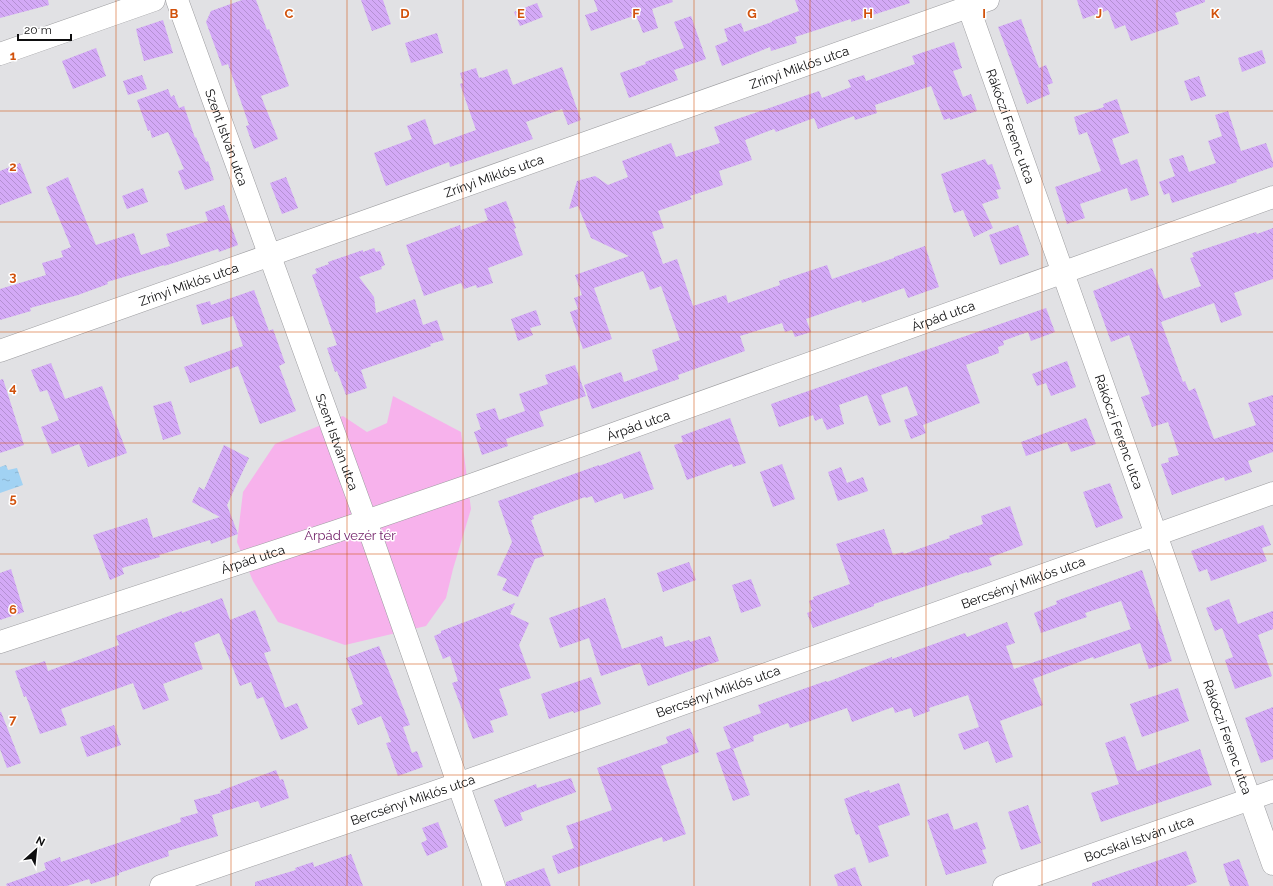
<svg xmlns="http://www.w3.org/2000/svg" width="1273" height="886" font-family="Raleway,sans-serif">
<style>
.park{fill:#f7b2ec}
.water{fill:url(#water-ripples)}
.building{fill:url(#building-back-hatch)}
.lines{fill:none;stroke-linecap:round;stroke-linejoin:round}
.minor-casing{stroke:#9c9c9f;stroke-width:23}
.minor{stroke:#fff;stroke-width:22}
.grid{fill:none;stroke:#d2520c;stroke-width:1;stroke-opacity:0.55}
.labels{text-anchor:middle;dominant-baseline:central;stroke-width:3;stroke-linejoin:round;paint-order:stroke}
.street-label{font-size:13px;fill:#0e0e0f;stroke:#fff}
.park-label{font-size:13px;fill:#6f1c66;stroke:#fff}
.grid-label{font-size:13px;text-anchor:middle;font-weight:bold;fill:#d2520c;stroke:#fff;stroke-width:3;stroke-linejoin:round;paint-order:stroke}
</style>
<defs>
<pattern id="water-ripples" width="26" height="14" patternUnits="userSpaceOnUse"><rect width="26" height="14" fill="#a1d2f3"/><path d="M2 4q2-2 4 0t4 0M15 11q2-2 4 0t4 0" fill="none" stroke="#89b3cf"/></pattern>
<pattern id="building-back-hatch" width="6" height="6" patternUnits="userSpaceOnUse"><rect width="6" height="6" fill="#d3a9f6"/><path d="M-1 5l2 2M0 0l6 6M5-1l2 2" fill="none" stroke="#b490d2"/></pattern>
</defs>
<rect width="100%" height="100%" fill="#e1e1e4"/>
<path class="park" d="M393,396L461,432L471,509L453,569L446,598L426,626L345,645L278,622L253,581L237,542L243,492L275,444L343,416L367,432L387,423Z"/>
<path class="water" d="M6,465L8,470L17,468L23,485L0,493V467Z"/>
<path class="building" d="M0,0H48L49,5L0,18Z
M242,0H256L267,30L269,29L289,86L261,96L278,139L254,149L246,126L249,125L228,64L222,66L206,22L211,11Z
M361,0H383L391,24L372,31Z
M594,0H672L673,2L652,9L658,28L643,33L636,15L591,31L585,15L598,11Z
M795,0H909L910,3L851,22V19L795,37L797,43L771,51L770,47L722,66L715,46L728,41L724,29L741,23L744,32L772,22V21L799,11Z
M1077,0H1205V2L1175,13L1179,24L1131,41L1125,25L1115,29L1108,10L1083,19Z
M537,3L543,17L520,26L514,12Z
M691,16L706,59L674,70L678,80L629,98L620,73L646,64L645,62L684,48L674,22Z
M1021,19L1039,68L1046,65L1053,83L1047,85L1050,94L1027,104L998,27Z
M163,20L173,53L144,61L136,29Z
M437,33L443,53L411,63L405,43Z
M954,42L962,68L953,71L963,97L971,94L977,111L950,120V118L944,120L931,86L875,105L877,113L855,120L854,116L818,129L814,118L776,132L774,129L745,140L752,160L719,171L723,185L690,196L692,199L658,211L664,228L652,232L663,264L677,259L693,306L726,295L728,303L780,285L779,281L827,265L832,279L894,258V257L925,246L939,287L908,298L904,288L862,303L861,300L829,311L806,319L811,332L795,337L792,330L785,332L782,323L740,336L745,351L678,375L679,379L592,409L584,385L621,372L624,382L658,370L652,350L680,340L661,286L650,290L643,271L594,288L612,339L583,349L570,312L578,309L574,298L582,295L575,275L629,256L591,238L578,206L569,209L577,181L595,176L608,185L628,177L622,161L671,143L676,157L720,143L714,127L819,91L822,98L851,87L848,80L864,75L866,81L915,64L912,56Z
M96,48L106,76L73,89L62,61Z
M1262,50L1266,63L1242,72L1238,58Z
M562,67L581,120L568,125L562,109L526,122L533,139L450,167L449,162L386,186L374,153L412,139L407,126L425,119L434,145L476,130L460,84L463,83L460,73L476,68L479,78L481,77L482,78L507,69L513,85Z
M142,75L147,89L128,95L123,81Z
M1199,76L1206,96L1191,101L1184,81Z
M168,89L171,97L174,95L179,108L184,106L195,138L196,137L206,162L208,161L214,180L185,190L178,171L184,169L168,132L152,138L150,130L148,131L137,100Z
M1117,99L1129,133L1112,139L1121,165L1137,159L1149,195L1131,201L1127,188L1080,204L1085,218L1067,224L1055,187L1101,171L1087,132L1079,135L1074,117L1104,107L1103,104Z
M1228,111L1241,151L1266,143L1273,162V167L1236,180L1237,182L1172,203L1169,193L1164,195L1159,182L1175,176L1169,159L1183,155L1189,172L1216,163L1208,141L1222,136L1215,115Z
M985,159L988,165L992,164L1001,189L996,190L999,198L982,204L993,228L974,237L963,210L954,213L941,174Z
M20,163L32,193L0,205V171Z
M68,177L96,245L134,233L141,255L170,246L166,234L208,221L205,212L224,205L238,245L219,252L218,249L164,266V265L107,282L108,284L78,295L30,308L31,311L0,320V289L46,275L42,263L63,257L61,251L71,247L46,187Z
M286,177L298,208L282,214L270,183Z
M143,188L148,202L127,209L122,196Z
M506,201L516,228L514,229L523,255L488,268L493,283L477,288L476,285L464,289L461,283L424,296L406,245L460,225L461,230L488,220L484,209Z
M1018,225L1029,255L1000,265L989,235Z
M1273,228V279L1234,293L1242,315L1221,323L1214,303L1161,322L1183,382L1185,381L1189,391L1195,388L1214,439L1256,425L1248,403L1273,395V452L1248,461L1252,472L1225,481L1224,477L1172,495L1161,464L1169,462L1168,458L1179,455L1168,422L1152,427L1141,397L1150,394L1129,335L1111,342L1093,291L1152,268L1164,299L1201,286L1190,258L1194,257L1192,253L1256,232L1257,234Z
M374,248L376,252L380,251L385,265L381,267L382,269L359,277L374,297L376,313L415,299L423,325L437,320L444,340L430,344L431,346L361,370L367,388L346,395L337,371L335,372L327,348L337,345L312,275L317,273L315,269L329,264L328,262L363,250V252Z
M254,290L269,331L273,329L285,363L279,366L296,411L260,424L238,366L190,383L184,367L243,346L233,316L202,325L196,305L210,301L211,305Z
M1046,308L1055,332L1031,341L1028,332L1003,341L1004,345L998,347L999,353L966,365L980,403L923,425L926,433L911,439L904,420L918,415L907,386L881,395L891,422L879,426L867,395L839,405L844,424L827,430L822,418L815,421L813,415L779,427L771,404Z
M536,310L541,325L530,328L533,335L518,341L511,319Z
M1067,361L1076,387L1051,396L1046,383L1037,386L1032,374Z
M51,363L65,399L102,386L127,453L88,467L79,444L52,454L41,427L59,420L47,390L40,392L31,370Z
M575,365L586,396L539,412L544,426L506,439L508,446L482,455L474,432L481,429L476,414L495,408L499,420L525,411L519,394L548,384L545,375Z
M3,379L24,445L0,453V380Z
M171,401L181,434L163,440L153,406Z
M730,418L746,463L733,467L732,464L687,480L674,445L683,442L681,436Z
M1086,418L1096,444L1071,452L1067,442L1026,456L1021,442Z
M224,445L249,458L227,505L238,534L211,544L210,540L159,555L160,557L122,568L124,574L110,580L93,535L147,518L153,538L220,517L192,502L199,487L204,490Z
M640,451L654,489L624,499L622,493L595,503L592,496L586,498L585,497L533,516L534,519L531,520L544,556L535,559L518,597L502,590L507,579L497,575L512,542L498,501L599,465V466Z
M782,464L795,499L773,507L760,472Z
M841,467L847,483L863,477L868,491L838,501L828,472Z
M1110,483L1123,518L1096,528L1083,492Z
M1010,506L1023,545L989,558L992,565L967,573V572L874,604V606L813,628L807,613L812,611L809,601L814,599L813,597L850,584L836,544L884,529L893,555L903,552L904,554L950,538L949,536L983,524L981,516Z
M1263,525L1271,545L1262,548L1267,561L1211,581L1207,569L1199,572L1191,551Z
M689,562L696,580L663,592L657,573Z
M11,569L24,612L0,620V573Z
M1142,570L1172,661L1149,669L1140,643L1094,659L1093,657L1033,679L1043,705L1000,721L1013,757L996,763L988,741L964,750L958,734L979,727L968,695L929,708L930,711L914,717L911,708L895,713L893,707L852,722L847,708L790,728L788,723L753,736L754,741L733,749L750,795L733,801L716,753L731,748L723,727L761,713L758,705L826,681L827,682L892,657V659L965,633L967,637L1007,622L1015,643L1006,646L1014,669L1131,629L1121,601L1085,613L1087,617L1041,633L1034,613L1057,604L1056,601Z
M751,579L761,606L741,613L732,585Z
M222,598L230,620L255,610L271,651L264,653L285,708L297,703L308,728L281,740L263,697L257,699L251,682L240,686L219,633L194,643L203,669L163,684L169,700L143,710L133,683L61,709L67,725L40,734L26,696L24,697L15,671L45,661L48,671L119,645L116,636L182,611V613Z
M605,598L622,649L662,636L665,647L689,640L690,642L710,636L719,661L648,686L640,663L601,676L589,638L560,648L549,618Z
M1229,599L1238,624L1273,611V629L1258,635L1272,676L1235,689L1225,660L1233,657L1222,628L1215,631L1206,608Z
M515,603L510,614L529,623L519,645L531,678L499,689L508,715L490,721L494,732L473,739L452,683L458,681L450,656L443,659L434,636L441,633V631Z
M379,646L410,725L403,727L412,753L417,751L423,767L398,776L386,743L391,742L381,716L358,725L351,709L363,704L346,658Z
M591,677L601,704L574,713L573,711L549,719L541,694Z
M1178,688L1189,721L1142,737L1130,704Z
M1273,707V759L1261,763L1245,718Z
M0,712H1L21,763L7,768L0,749Z
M114,725L121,745L87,757L80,737Z
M690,728L699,752L661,766L686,834L663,842L662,837L558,874L552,856L574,848L566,826L612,810L597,768L668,743L666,737Z
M1125,736L1137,771L1200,749L1212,785L1101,822L1091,793L1119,784L1105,743Z
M276,770L280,780L283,779L289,798L261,808L258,801L212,815L218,836L168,851L169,856L119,873V875L91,884L89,879L67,886H7L6,884L46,870L44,863L60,857L61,862L181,822L180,818L198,813L194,800L221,793L220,791Z
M571,778L576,792L520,813L523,820L505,827L494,800L536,784L537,788Z
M899,783L910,815L878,826L889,856L869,863L859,834L856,835L844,799L869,790L870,793Z
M1028,805L1041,843L1021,850L1008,812Z
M948,813L954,830L977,822L986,849L982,850L987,863L946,875L927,820Z
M438,822L448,847L427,856L421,843L427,840L422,828Z
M1186,851L1197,882L1186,886H1092V883Z
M351,854L363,886H255V882L296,870L295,868L313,862L314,867Z
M1239,859L1249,886H1230L1223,864Z
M855,867L862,886H838L834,875Z
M544,868L551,886H506V882Z"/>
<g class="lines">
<defs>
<g id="minor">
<path id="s1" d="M177,0L366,521L494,886"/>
<path id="s2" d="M966,0L1273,864"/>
<path d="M0,54L154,0"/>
<path id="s3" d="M0,351L988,0"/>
<path id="s4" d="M0,642L337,531L474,484L1273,197"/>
<path id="s5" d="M161,886L458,784L1273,493"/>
<path id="s6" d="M1004,886L1273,791"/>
</g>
</defs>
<use href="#minor" class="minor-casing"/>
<use href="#minor" class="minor"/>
</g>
<path class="grid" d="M116,0V886M231,0V886M347,0V886M463,0V886M579,0V886M694,0V886M810,0V886M926,0V886M1042,0V886M1157,0V886M0,111H1273M0,222H1273M0,332H1273M0,443H1273M0,554H1273M0,664H1273M0,775H1273"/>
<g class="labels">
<g class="street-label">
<text stroke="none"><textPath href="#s3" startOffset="848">Zrínyi Miklós utca</textPath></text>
<text stroke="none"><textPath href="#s2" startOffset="134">Rákóczi Ferenc utca</textPath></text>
<text stroke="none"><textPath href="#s1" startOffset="146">Szent István utca</textPath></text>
<text stroke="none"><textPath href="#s3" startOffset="524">Zrínyi Miklós utca</textPath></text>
<text stroke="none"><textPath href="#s3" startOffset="200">Zrínyi Miklós utca</textPath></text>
<text stroke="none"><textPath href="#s4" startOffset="998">Árpád utca</textPath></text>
<text stroke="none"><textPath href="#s4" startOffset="674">Árpád utca</textPath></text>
<text stroke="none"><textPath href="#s2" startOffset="458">Rákóczi Ferenc utca</textPath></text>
<text stroke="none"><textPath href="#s1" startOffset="470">Szent István utca</textPath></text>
<text stroke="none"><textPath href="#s4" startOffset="266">Árpád utca</textPath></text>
<text stroke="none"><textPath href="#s5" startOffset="914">Bercsényi Miklós utca</textPath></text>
<text stroke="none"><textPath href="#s5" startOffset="590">Bercsényi Miklós utca</textPath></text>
<text stroke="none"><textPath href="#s2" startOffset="782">Rákóczi Ferenc utca</textPath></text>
<text stroke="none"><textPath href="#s5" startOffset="266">Bercsényi Miklós utca</textPath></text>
<text stroke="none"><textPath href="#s6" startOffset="143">Bocskai István utca</textPath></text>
</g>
<g class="park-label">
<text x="350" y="535">Árpád vezér tér</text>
</g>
</g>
<g class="grid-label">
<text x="174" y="18">B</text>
<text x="289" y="18">C</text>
<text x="405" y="18">D</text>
<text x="521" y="18">E</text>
<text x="636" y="18">F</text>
<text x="752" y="18">G</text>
<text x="868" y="18">H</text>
<text x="984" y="18">I</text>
<text x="1099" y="18">J</text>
<text x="1215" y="18">K</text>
<text x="13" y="60">1</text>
<text x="13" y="171">2</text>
<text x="13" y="281">3</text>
<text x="13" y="392">4</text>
<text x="13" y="503">5</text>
<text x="13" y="614">6</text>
<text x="13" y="724">7</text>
</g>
<g transform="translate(36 850) rotate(27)" stroke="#ffffff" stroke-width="3" paint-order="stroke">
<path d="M0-3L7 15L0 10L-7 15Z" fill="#0e0e0f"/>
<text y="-6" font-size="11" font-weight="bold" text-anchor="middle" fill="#0e0e0f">N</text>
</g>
<path d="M18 34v6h53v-6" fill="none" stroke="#0e0e0f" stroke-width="2"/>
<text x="24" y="34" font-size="12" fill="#0e0e0f" stroke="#ffffff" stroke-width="3" paint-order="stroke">20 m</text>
</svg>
